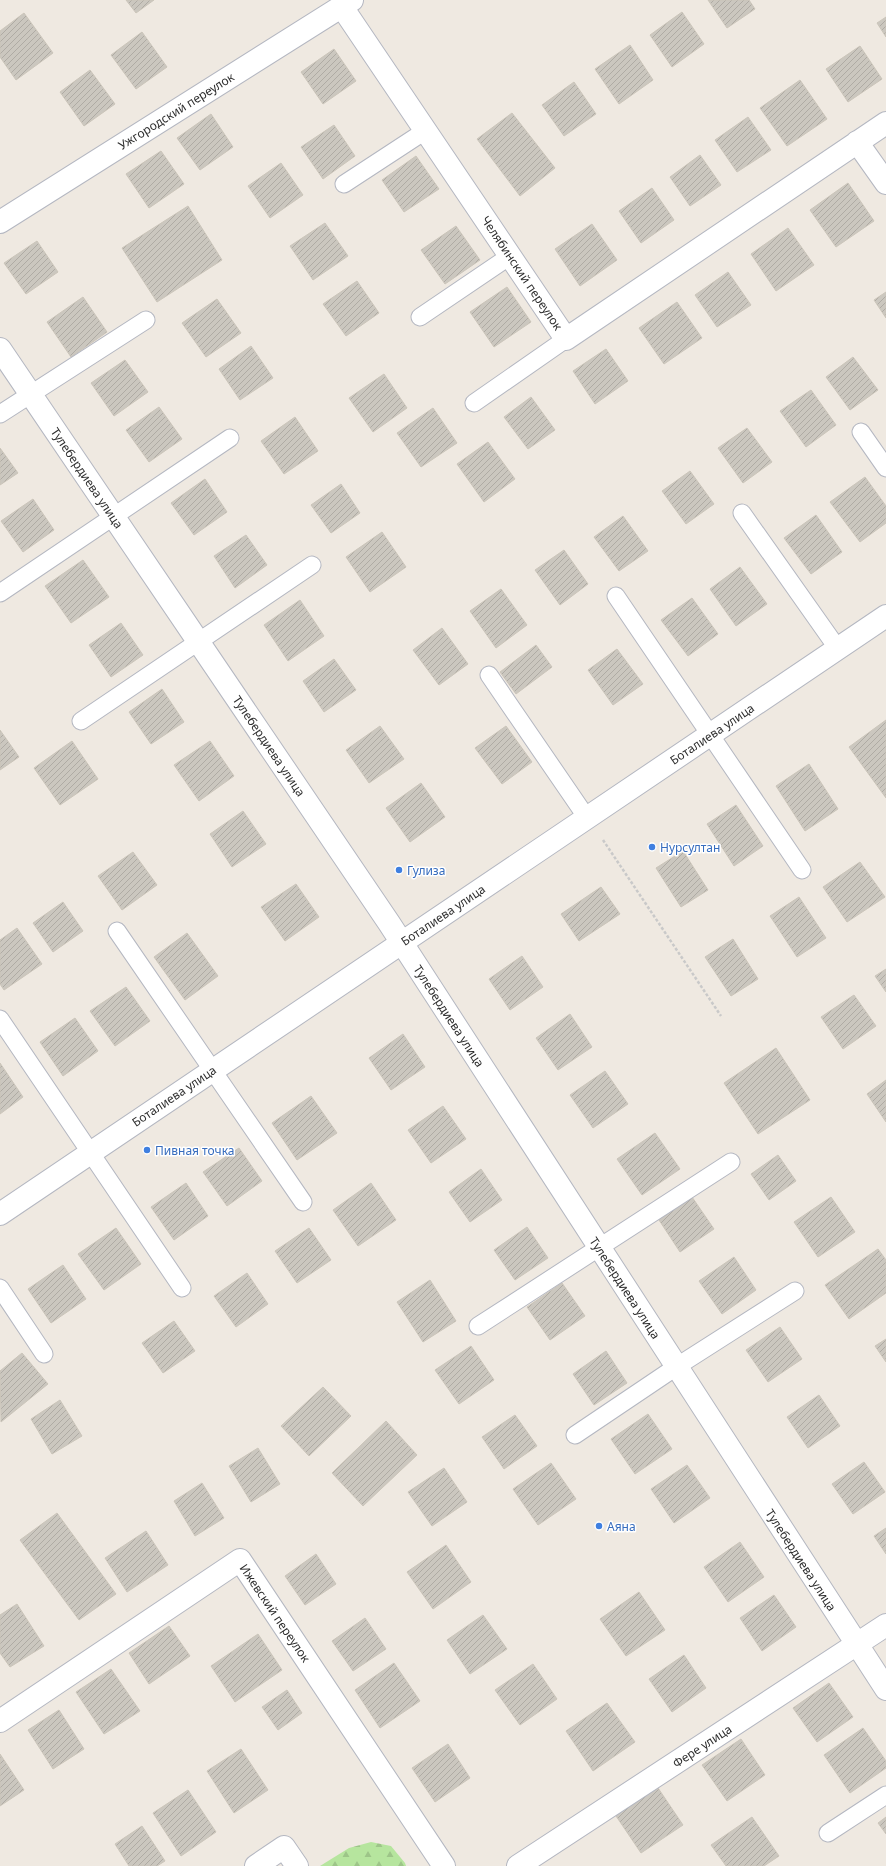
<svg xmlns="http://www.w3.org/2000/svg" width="886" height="1866" font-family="'Noto Sans',sans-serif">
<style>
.forest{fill:url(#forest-firs)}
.building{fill:url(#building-hatch);stroke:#cbc5ba}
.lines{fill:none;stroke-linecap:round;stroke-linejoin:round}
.service-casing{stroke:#b4b7c1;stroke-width:19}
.minor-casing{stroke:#b4b7c1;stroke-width:24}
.tertiary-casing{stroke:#b4b7c1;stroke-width:24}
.path{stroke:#c9c9c9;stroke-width:2.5;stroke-dasharray:3 2;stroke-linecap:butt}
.service{stroke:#fff;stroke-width:17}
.minor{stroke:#fff;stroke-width:22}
.tertiary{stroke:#fff;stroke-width:22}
.shop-dot{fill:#3f7fe0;stroke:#fff;stroke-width:1.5}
.labels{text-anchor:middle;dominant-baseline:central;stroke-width:3;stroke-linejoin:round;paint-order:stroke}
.street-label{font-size:12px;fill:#2e2e2e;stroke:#fff}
.shop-label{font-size:12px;fill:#366cbe;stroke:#fff;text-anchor:start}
</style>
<defs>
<pattern id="forest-firs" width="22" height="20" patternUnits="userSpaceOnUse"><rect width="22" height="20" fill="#b6e59e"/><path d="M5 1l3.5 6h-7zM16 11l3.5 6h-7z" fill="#9dc588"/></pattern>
<pattern id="building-hatch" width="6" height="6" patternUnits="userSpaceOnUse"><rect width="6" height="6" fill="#cbc7bf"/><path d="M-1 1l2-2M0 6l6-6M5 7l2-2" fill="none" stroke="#afaba4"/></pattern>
</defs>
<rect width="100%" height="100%" fill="#efe9e1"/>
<path class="forest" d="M371,1842L391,1846L405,1863L406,1866H320L349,1848Z"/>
<path class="building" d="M126,0H154L136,13Z
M708,0H749L755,9L727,28Z
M682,12L704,44L672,67L650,35Z
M24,13L53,53L16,80L0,57V31Z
M886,17V37L877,23Z
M142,32L167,67L136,89L111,55Z
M630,45L653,80L619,104L595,69Z
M860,46L882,79L848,102L826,69Z
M334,49L356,81L323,104L301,72Z
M90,70L115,104L84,126L60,92Z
M800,80L827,119L787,146L760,108Z
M574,82L596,114L564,136L542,105Z
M512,113L555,168L520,196L477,139Z
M211,114L233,147L200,170L177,138Z
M748,117L771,150L737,172L715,140Z
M334,125L355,156L323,179L301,147Z
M161,151L184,184L149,208L126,174Z
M700,155L721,185L690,206L670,177Z
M416,156L439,189L404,212L382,180Z
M281,163L303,195L270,218L248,186Z
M848,183L874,221L836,247L810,210Z
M652,188L674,220L641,243L619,211Z
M188,206L222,260L157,302L122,248Z
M325,223L348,256L313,280L290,246Z
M592,224L617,260L580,286L555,249Z
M456,226L480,260L445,284L421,250Z
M788,228L814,265L776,291L751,254Z
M37,241L58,272L26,294L4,263Z
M728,272L751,305L717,327L695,295Z
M357,281L379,313L346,336L323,304Z
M507,287L531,322L494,347L470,312Z
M886,292V318L874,300Z
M83,297L107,332L71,357L47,322Z
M217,299L241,333L206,357L182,323Z
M677,302L702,338L664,364L639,328Z
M251,346L273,378L240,400L219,369Z
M606,349L628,381L595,404L573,371Z
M853,357L878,390L850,410L826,377Z
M125,360L148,392L114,416L91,383Z
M384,374L407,408L373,432L349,398Z
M811,390L836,425L806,447L780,411Z
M531,397L555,430L528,449L504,417Z
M159,407L182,439L149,462L126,430Z
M433,408L457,443L421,467L397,433Z
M295,417L318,451L284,474L261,441Z
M747,428L772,462L743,483L718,448Z
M488,442L515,479L484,502L457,464Z
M0,448L18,473L0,485Z
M690,471L714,504L686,524L662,491Z
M865,477L886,506V523L860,542L830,502Z
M205,479L227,512L194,535L171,503Z
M341,484L360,513L331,533L311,505Z
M33,499L54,530L23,552L1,521Z
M816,515L842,552L811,574L784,538Z
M623,516L648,551L619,571L594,537Z
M382,532L406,567L370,592L346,557Z
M246,535L267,565L235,588L214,556Z
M564,550L588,584L560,605L535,570Z
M83,560L109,597L71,623L45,586Z
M740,567L767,604L736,626L710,589Z
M501,589L527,625L496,648L470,611Z
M692,598L718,634L688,656L661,620Z
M300,600L324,636L288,661L264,625Z
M121,623L143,655L111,677L89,645Z
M442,628L468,664L439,685L413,650Z
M536,645L552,667L516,694L500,672Z
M617,649L643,684L613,705L588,670Z
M334,659L356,690L324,712L303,681Z
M162,689L184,722L151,744L129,712Z
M886,720V798L849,747Z
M380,726L404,759L369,783L346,750Z
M506,726L532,762L502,784L475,748Z
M0,730L19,757L0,770Z
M72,741L98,779L60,805L34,768Z
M210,741L234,776L199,801L174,765Z
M809,764L838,809L805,831L776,786Z
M421,783L445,817L410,842L386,808Z
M736,805L763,846L734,866L707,824Z
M243,811L266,844L232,867L210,834Z
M683,851L708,890L681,907L656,868Z
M133,852L157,885L122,910L98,876Z
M860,862L885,897L847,922L823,887Z
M296,884L319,917L285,941L261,907Z
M601,887L620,914L579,941L561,914Z
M799,897L826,938L797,957L770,916Z
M63,902L83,931L53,952L33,923Z
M17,928L42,964L4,990L0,984V940Z
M187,933L218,976L185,1000L154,957Z
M733,939L758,979L731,996L705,957Z
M522,956L543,987L510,1010L489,979Z
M886,969V992L875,976Z
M126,987L150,1021L115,1046L90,1011Z
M854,995L876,1026L843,1049L821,1017Z
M570,1014L592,1047L558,1070L536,1038Z
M75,1018L98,1051L63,1076L40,1042Z
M403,1034L425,1067L391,1090L369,1058Z
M776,1048L810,1100L758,1134L724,1083Z
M0,1063L23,1097L0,1114Z
M605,1071L628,1104L593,1128L570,1095Z
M886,1080V1122L867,1094Z
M311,1096L337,1133L297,1160L272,1123Z
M443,1106L466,1139L431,1163L408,1130Z
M655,1133L680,1169L642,1195L617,1159Z
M239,1148L262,1181L227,1206L203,1172Z
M778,1155L796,1181L769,1200L751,1174Z
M481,1169L502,1200L470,1222L449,1192Z
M186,1183L208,1216L174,1240L151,1207Z
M371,1183L396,1220L358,1246L333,1210Z
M692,1197L714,1229L680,1252L659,1220Z
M831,1197L855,1232L818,1257L794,1222Z
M527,1227L548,1258L515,1280L494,1250Z
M116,1228L141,1264L104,1290L78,1254Z
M309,1228L331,1260L297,1283L275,1251Z
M878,1249L886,1260V1293L849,1319L825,1285Z
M734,1257L756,1290L722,1314L699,1281Z
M63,1265L86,1299L51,1323L28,1289Z
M247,1273L268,1304L236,1327L214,1296Z
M430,1280L456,1321L423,1342L397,1302Z
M562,1283L585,1316L550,1340L527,1307Z
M174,1321L195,1351L163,1373L142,1343Z
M780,1327L802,1359L768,1382L746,1350Z
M886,1339V1362L875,1346Z
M471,1346L494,1380L459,1404L435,1370Z
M606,1351L627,1383L594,1405L573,1374Z
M22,1353L48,1384L1,1422L0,1371Z
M323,1387L351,1416L309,1456L281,1426Z
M819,1395L840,1426L808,1448L787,1417Z
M60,1400L82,1436L52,1454L31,1419Z
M648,1414L672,1449L635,1474L611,1439Z
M515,1415L537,1446L504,1469L482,1437Z
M386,1421L417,1455L363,1506L332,1473Z
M258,1448L280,1484L251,1502L229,1466Z
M864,1462L885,1492L853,1514L832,1484Z
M551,1463L576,1499L538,1525L513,1489Z
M687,1465L710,1498L674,1523L651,1489Z
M444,1468L467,1502L432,1526L408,1492Z
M202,1483L224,1518L195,1536L174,1501Z
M57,1513L116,1594L79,1620L20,1540Z
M886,1528V1554L874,1536Z
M146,1531L168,1565L127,1592L105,1558Z
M740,1542L764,1577L728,1602L704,1567Z
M446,1545L471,1582L433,1609L407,1572Z
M316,1554L336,1584L305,1605L285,1576Z
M639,1592L665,1630L626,1656L600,1619Z
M774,1595L796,1627L762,1651L740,1618Z
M17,1604L44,1646L10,1667L0,1653V1615Z
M483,1615L507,1649L470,1674L447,1640Z
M365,1618L386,1649L353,1671L332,1641Z
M169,1626L190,1656L149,1684L129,1653Z
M258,1634L282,1670L235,1702L211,1666Z
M684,1655L706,1688L672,1712L649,1679Z
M394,1663L420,1701L380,1728L355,1690Z
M533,1664L557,1699L520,1725L495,1690Z
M111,1669L140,1711L104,1734L76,1692Z
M829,1683L853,1717L817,1742L793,1708Z
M287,1690L302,1713L278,1730L262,1707Z
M607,1703L635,1742L593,1771L566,1731Z
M59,1710L84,1749L53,1769L28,1730Z
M863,1728L886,1761V1768L850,1793L824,1755Z
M741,1739L765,1775L727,1801L702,1765Z
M448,1744L470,1778L435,1802L412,1768Z
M241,1749L268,1790L234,1813L207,1771Z
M0,1754L24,1790L0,1806Z
M656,1785L683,1825L641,1853L614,1813Z
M188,1790L216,1832L181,1856L153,1813Z
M752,1817L779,1856L764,1866H726L711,1845Z
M886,1817V1834L878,1823Z
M142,1826L165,1861L157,1866H129L115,1844Z"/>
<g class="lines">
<defs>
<path id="service" d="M344,184L425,131
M420,317L510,256
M474,403L566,339
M0,414L146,320
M861,432L886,468
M742,513L838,649
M0,593L230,438
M616,596L802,870
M489,675L587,818
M81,721L312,565
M117,931L303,1202
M0,1019L182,1288
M0,1288L44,1354
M478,1326L731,1162
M575,1435L676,1367L795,1291
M828,1833L886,1795"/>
<path id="minor" d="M342,7L566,339L886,123
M857,142L886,183
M0,222L352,0
M0,349L389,923L886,1689
M0,1721L240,1560L444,1866
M256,1866L284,1847L297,1866
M518,1866L886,1625"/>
<path id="tertiary" d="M0,1214L886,616"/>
</defs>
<use href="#service" class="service-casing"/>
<use href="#minor" class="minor-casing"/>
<use href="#tertiary" class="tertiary-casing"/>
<path class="path" d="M603,840L721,1016"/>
<use href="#service" class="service"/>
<use href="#minor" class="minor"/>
<use href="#tertiary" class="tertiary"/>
</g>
<g class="shop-dot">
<circle cx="652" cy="847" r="4"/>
<circle cx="399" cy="870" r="4"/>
<circle cx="147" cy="1150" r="4"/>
<circle cx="599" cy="1526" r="4"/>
</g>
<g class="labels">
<g class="street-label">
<text transform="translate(176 111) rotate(-32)">Ужгородский переулок</text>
<text transform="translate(522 273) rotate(56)">Челябинский переулок</text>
<text transform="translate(87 478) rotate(56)">Тулебердиева улица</text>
<text transform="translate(712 734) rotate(-34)">Боталиева улица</text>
<text transform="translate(269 746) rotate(56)">Тулебердиева улица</text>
<text transform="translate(443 915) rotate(-34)">Боталиева улица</text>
<text transform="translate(449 1016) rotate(57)">Тулебердиева улица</text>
<text transform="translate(174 1096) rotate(-34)">Боталиева улица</text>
<text transform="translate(625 1288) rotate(57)">Тулебердиева улица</text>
<text transform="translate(801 1560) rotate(57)">Тулебердиева улица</text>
<text transform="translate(275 1613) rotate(56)">Ижевский переулок</text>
<text transform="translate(702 1746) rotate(-33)">Фере улица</text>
</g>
<g class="shop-label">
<text x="660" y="847">Нурсултан</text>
<text x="407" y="870">Гулиза</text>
<text x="155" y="1150">Пивная точка</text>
<text x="607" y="1526">Аяна</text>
</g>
</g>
</svg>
